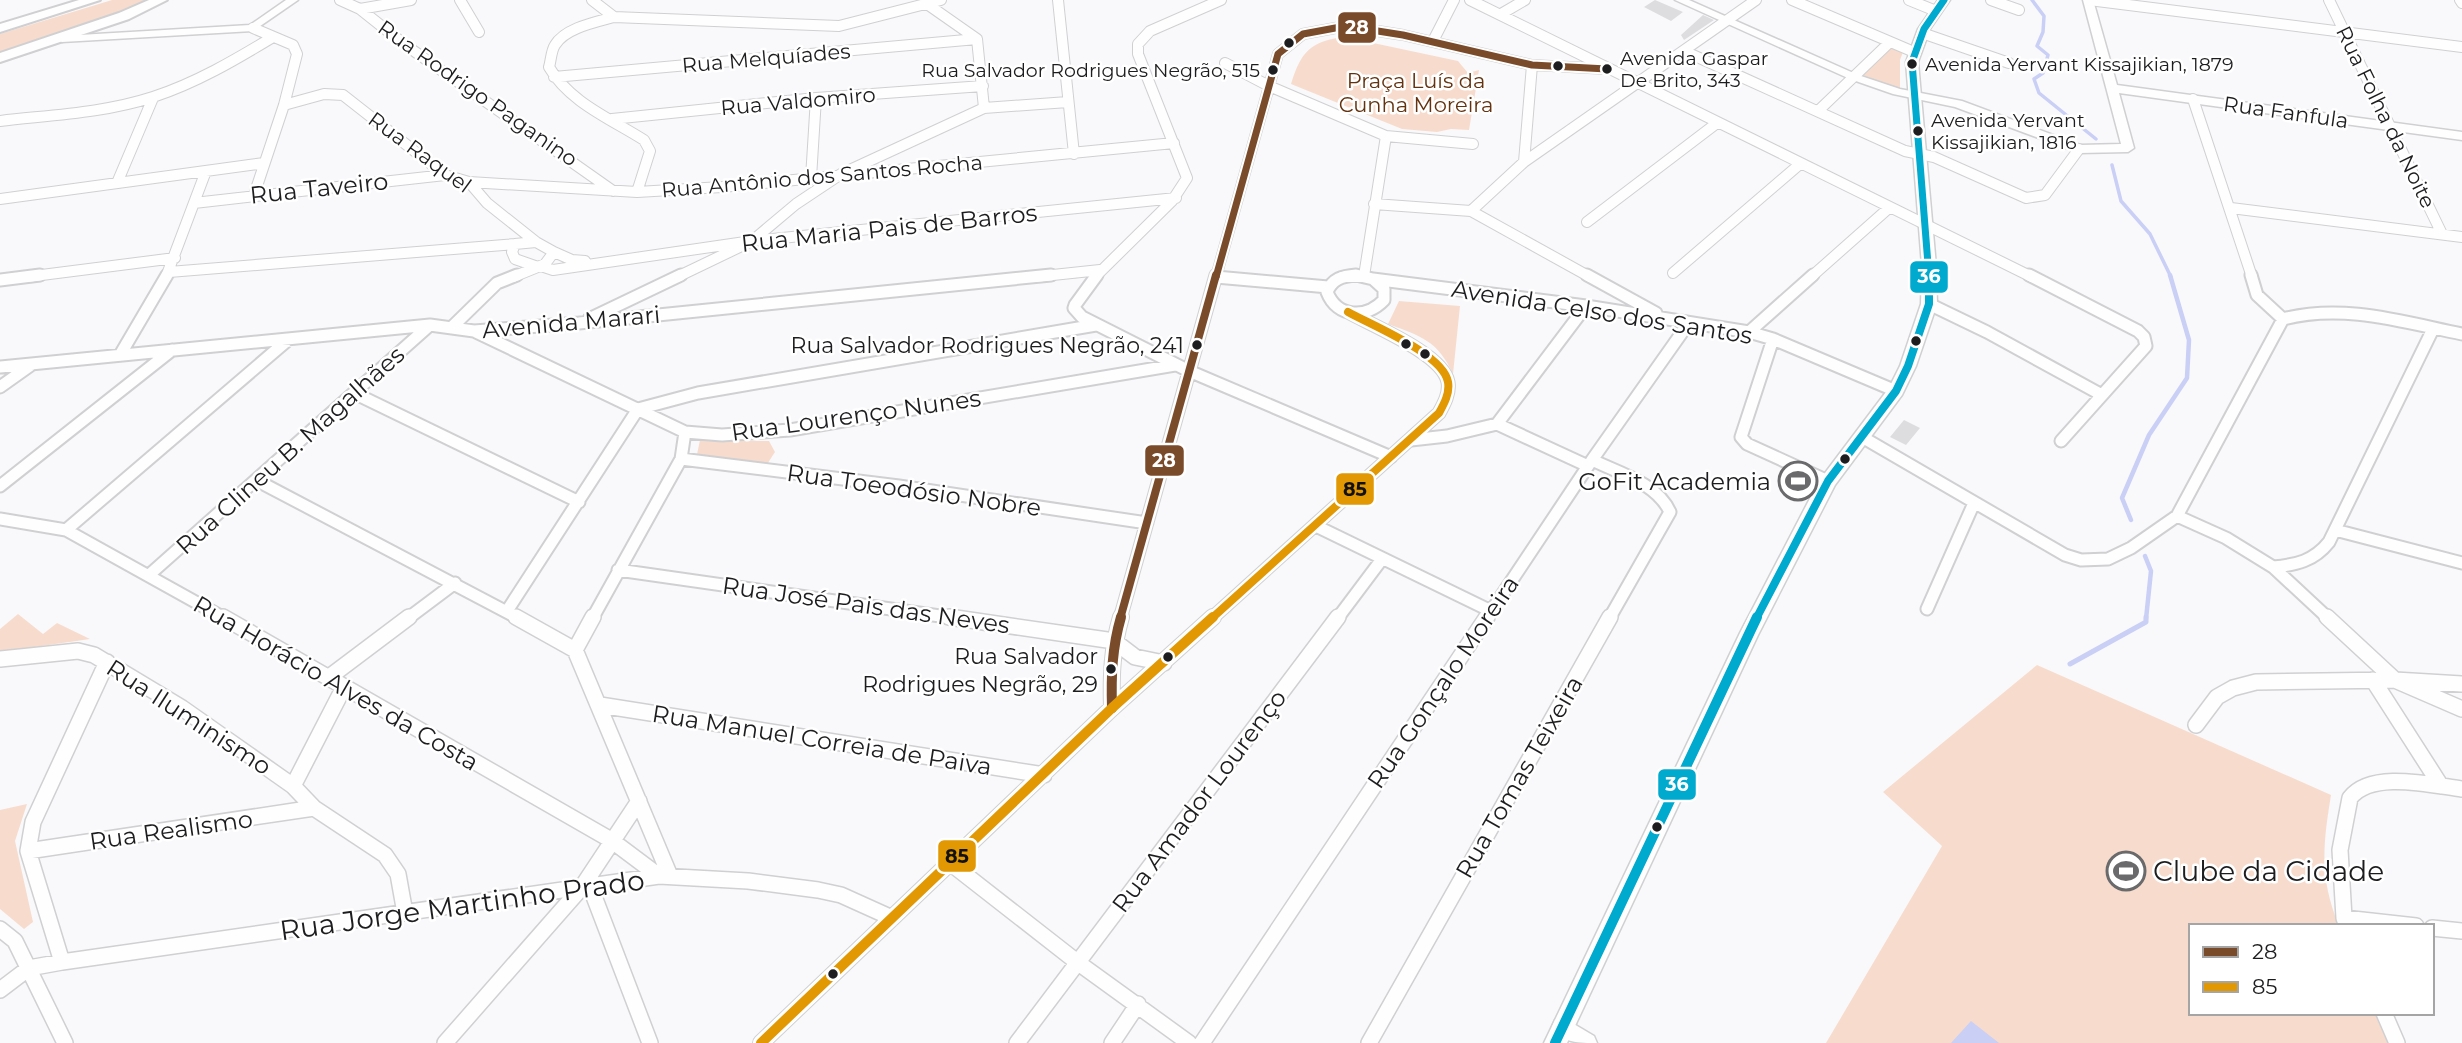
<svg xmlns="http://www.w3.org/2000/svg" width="2462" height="1043" font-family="Montserrat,sans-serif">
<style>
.green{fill:#f7dccd}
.water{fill:#cacff5}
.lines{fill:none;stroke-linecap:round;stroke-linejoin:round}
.stream-far2{stroke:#cacff5;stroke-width:3.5}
.stream-far1{stroke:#cacff5;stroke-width:4.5}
.stream{stroke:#cacff5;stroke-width:5}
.building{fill:#dddddf}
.minor-far2-casing{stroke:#d0d0d2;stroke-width:12}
.minor-far1-casing{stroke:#d0d0d2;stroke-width:15}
.minor-casing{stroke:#d0d0d2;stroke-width:18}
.tertiary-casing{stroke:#d0d0d2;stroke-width:3}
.secondary-casing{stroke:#d0d0d2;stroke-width:3}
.primary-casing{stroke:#d0d0d2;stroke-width:4}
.minor-far2{stroke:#fefeff;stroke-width:10}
.minor-far1{stroke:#fefeff;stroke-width:11}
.minor{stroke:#fefeff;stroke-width:15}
.tertiary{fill:#fefeff;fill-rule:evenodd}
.secondary{fill:#fefeff;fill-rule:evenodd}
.primary{fill:#fefeff;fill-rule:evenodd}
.bus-1-far2-casing{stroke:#fff;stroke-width:11}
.bus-1-far1-casing{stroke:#fff;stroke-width:13}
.bus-1-casing{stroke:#fff;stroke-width:16}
.bus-2-far1-casing{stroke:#fff;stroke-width:13}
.bus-2-casing{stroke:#fff;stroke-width:16}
.bus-3-far2-casing{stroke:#fff;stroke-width:11}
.bus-3-far1-casing{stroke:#fff;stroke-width:13}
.bus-3-casing{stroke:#fff;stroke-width:16}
.bus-1-far2{stroke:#7a4b2a;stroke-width:7}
.bus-1-far1{stroke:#7a4b2a;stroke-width:8}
.bus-1{stroke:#7a4b2a;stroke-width:10}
.bus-2-far1{stroke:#e19803;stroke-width:8}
.bus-2{stroke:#e19803;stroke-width:10}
.bus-3-far2{stroke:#00a9ce;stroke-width:7}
.bus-3-far1{stroke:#00a9ce;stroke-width:8}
.bus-3{stroke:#00a9ce;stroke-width:10}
.bus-dot{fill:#1d1d1f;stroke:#fff;stroke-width:2.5}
.labels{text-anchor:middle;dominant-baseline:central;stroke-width:5;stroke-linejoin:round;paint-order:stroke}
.far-bus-label{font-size:19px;fill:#1d1d1f;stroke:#fff;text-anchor:start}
.far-street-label{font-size:21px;fill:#1d1d1f;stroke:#fff}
.far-park-label{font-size:21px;fill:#63320e;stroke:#fff}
.bus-label{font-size:22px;fill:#1d1d1f;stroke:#fff;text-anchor:end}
.street-label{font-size:24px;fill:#1d1d1f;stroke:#fff}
.poi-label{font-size:24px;fill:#1d1d1f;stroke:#fff;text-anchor:end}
.near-poi-label{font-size:28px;fill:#1d1d1f;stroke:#fff;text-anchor:start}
.near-street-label{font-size:28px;fill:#1d1d1f;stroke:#fff}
.line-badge{stroke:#fff;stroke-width:2.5}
.badge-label{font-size:19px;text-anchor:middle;font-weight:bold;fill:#fff}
.pale-badge-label{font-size:19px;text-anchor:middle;font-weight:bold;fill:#111}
</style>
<rect width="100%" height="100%" fill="#f9f9fc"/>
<path class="green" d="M112,0H147L109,18L0,52V34Z
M1345,37L1458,61L1468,73L1479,70L1469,130L1451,129L1437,132L1402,129L1291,84C1301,52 1310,41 1345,37Z
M1891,47L1903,52L1900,60V88H1898L1862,75Z
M1399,301L1460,306L1453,374C1438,341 1421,336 1388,324Z
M700,440L769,441L775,452L762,472L695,464Z
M18,614L43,634L57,623L90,639L0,652V629Z
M2037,665L2331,795C2323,845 2319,877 2339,926H2191V1013H2376L2389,1043H1826L1942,846L1883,792Z
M27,804L15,841L33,922L24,929L0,909V810Z"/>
<path class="water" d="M1971,1021L1999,1043H1951Z"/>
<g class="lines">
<path class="stream-far2" d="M2032,0L2044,16L2043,32L2037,46L2048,55L2043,73L2034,79L2039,93L2096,139
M2112,165L2121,201L2150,234L2171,277"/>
<path class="stream-far1" d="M2131,520L2122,498L2149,435L2187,378L2189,340L2170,275
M2145,556L2151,571L2146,619"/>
<path class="stream" d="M2070,664L2146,622V617"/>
</g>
<path class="building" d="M1655,0L1683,12L1671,21L1644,7Z
M1703,15L1714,20L1684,40L1681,35Z
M1904,420L1920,428L1906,445L1890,437Z"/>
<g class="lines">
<defs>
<path id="minor-far2" d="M340,0L360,9L404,44L613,191
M460,0L479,32
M592,0L614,17
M1058,0L1074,154
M1470,0L2032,277
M1792,0L1914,52
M1909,0L1936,11
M1991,0L2019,10
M2089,0L2462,47
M2329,0L2442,234
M2460,0L2462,3
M360,9L411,0
M1501,14L1525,0
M253,28L293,45L297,54L284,105L254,195
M1922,33L2009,63
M1433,41L1454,0
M1684,51L1905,151L1934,157L2026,198L2045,195L2079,149
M1225,63L1269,86L1386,136L1473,144
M554,77L977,39
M2193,99L2252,277
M284,105L324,94L343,95L445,175L469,182L487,203L536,242
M984,108L1068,102
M1818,111L1890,42
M612,119L816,98L983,86
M0,121C51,115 104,113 153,97C196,83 235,60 273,37
M1524,162L1532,65
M811,178L816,98
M469,182L637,192L722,187L1174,143
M117,183L153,98
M637,192L650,151L644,140C611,119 569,102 549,67C551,61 551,51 555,45C565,28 596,22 614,17L839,26L941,0
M0,199L264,163
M194,203L445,175
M1374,204L1471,211L1590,277
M2231,208L2462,237
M1471,211L1524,162L1756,0
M1587,222L1717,123
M554,252L572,260L585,261
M541,266L553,270L752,241L1176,198
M169,272L515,244
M1673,273L1800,164
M1364,276L1386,136
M26,277L175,258
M166,277L206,171
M513,277L545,264L554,252L536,242L515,244L512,252L515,259L535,266
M677,277L752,241L796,204L841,174L984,108L977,39L927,4
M1034,277L1100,270
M1095,277L1172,201L1187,178L1138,54V44L1150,31L1221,0
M1216,277L1278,54L1303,34L1346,26L1403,35L1532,65L1607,69
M1342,277H1363
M1811,277L1890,207"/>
<path id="minor-far1" d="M1097,275L1075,305L1074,308L1082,317L1189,371L1391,457
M1356,275L1373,279L1384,289V300C1366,319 1337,318 1327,292C1332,279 1342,276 1356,275Z
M1587,275L1656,313
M2029,275L2138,331L2144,337L2146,346L2061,441
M2251,275L2257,295L2283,319
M1216,277L1328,287
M1373,279L1586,306L1749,332L1773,339L1896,391
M0,280L40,275
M1929,304L1987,332L2102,395
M589,319L681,275
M452,327L497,283L517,275
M476,332L685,432L722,435L790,430L1175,365
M1749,332L1813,275
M1773,339L1741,437L1747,444L1828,481
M120,355L167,275
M0,367L430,325L474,331L579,323L1051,275
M0,387L31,365
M356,394L579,502
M1497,424L1586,306
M1862,437L2065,555L2081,560L2108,559L2131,548L2177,516L2283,319C2343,303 2403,322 2462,334
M1411,440L1447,436L1497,424L1588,466
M681,459L899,486L1147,523
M1592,460C1619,473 1657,483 1670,512L1609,619
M256,480L520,619
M0,486L172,350
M2177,516L2226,538L2273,567L2329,619
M0,519L66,530L226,619
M1316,526L1491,611
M66,530L289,339
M2335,530L2462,563
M2273,567C2296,565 2314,561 2329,542L2433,329
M618,570L961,619
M149,575L430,325
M1927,609L1974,503
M507,611L638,409L698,393L1096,325
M407,619L455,583
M592,619L681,459L685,432
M1120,619L1216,275
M1211,619L1439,413C1444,404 1450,393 1448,382C1443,354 1373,326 1348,312
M1337,619L1382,559
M1486,619L1592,460L1688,324"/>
<path id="minor" d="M223,617L611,840L659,876
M516,617L575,650L670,876
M949,617L1114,641
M2327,617L2395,680L2462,709
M1114,641L1135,657L1164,663
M575,650L593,617
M0,659L78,651L94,655L182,708L293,786
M328,678L409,617
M2373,680L2441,786
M344,687L293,786L314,808L385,855L398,874L405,913
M600,705L1044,775
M1112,708C1111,676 1112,648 1121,617
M2196,725L2217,697L2233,688L2256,682L2395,680L2462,684
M28,851L314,808
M949,862L1077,962L1189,1043
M590,886L650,1043
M2344,918L2416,926
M2347,926L2344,918L2340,850L2350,798C2371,770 2431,785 2462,789
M2432,928L2462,931
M0,929L15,941L65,1043
M62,962L28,851L33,822L107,662
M0,990L29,968L62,962L659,876L748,881L818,890L841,895L892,918
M2384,1013L2397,1043
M445,1043L582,887L639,801
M761,1043L1112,708L1213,617
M1017,1043L1338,617
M1112,1043L1138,1004
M1202,1043L1487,617
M1369,1043L1610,617"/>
<path id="tertiary" d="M286,0H298L253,31L62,42L56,39L62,36L250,25Z
M1675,0H1689L1858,75L1900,89L1962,101L2080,145L2121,144L2083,0H2093L2117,85L2462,132V140L2119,93L2134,148L2128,152L2079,153L1955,107L1893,94L1850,79Z
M1562,1017L1594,1036L1597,1043C1580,1043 1560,1043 1552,1027L1555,1020Z"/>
<path id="secondary" d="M1938,0H1950L1930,29L1918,62L1936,266L1937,304L1916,366L1902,395L1835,485L1758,635L1567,1043H1544L1740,633L1819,481L1889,388L1900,366L1921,304L1922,266L1906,62L1918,29Z"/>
<path id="primary" d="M79,0H100L0,32V24Z
M149,0H167L129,19L0,62V53L119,13Z"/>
</defs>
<use href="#minor-far2" class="minor-far2-casing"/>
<use href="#minor-far1" class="minor-far1-casing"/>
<use href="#minor" class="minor-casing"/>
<use href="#tertiary" class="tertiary-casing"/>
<use href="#secondary" class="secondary-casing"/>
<use href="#primary" class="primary-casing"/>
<use href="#minor-far2" class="minor-far2"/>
<use href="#minor-far1" class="minor-far1"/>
<use href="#minor" class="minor"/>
<use href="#tertiary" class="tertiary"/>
<use href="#secondary" class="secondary"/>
<use href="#primary" class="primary"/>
<defs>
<path id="bus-1-far2" d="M1216,277L1278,54L1303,34L1346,26L1403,35L1532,65L1607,69"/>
<path id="bus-1-far1" d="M1120,619L1216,275"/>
<path id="bus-1" d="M1112,708C1111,676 1112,648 1121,617"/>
<path id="bus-2-far1" d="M1211,619L1439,413C1444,404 1450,393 1448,382C1443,354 1373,326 1348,312"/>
<path id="bus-2" d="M761,1043L1112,708L1213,617"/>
<path id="bus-3-far2" d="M1929,277L1912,62L1924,29L1944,0"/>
<path id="bus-3-far1" d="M1756,619L1828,481L1896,391L1908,366L1929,304V275"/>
<path id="bus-3" d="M1555,1043L1757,617"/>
</defs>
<use href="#bus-1-far2" class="bus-1-far2-casing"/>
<use href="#bus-1-far1" class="bus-1-far1-casing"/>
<use href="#bus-1" class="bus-1-casing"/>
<use href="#bus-2-far1" class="bus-2-far1-casing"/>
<use href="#bus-2" class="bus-2-casing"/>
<use href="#bus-3-far2" class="bus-3-far2-casing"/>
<use href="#bus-3-far1" class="bus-3-far1-casing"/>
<use href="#bus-3" class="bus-3-casing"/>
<use href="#bus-1-far2" class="bus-1-far2"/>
<use href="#bus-1-far1" class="bus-1-far1"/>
<use href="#bus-1" class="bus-1"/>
<use href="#bus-2-far1" class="bus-2-far1"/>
<use href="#bus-2" class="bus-2"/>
<use href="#bus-3-far2" class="bus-3-far2"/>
<use href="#bus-3-far1" class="bus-3-far1"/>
<use href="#bus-3" class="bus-3"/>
</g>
<defs>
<symbol id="stadium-ring" viewBox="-11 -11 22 22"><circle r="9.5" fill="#fff" stroke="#6a6a6c" stroke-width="1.5"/><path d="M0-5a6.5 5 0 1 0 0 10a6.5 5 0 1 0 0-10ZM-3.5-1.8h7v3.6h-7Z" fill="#6a6a6c"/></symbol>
</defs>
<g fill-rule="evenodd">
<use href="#stadium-ring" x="1776" y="459" width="44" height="44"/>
<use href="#stadium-ring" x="2104" y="849" width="44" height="44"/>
</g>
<g class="bus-dot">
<circle cx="1289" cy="43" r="6"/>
<circle cx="1912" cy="64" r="6"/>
<circle cx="1558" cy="66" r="6"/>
<circle cx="1607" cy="69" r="6"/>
<circle cx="1273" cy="70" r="6"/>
<circle cx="1918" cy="131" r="6"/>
<circle cx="1916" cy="341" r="6"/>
<circle cx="1406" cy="344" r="6"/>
<circle cx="1197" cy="345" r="6"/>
<circle cx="1425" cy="354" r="6"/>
<circle cx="1845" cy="459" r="6"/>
<circle cx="1168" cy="657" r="6"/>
<circle cx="1111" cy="669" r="6"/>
<circle cx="1657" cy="827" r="6"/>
<circle cx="833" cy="974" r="6"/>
</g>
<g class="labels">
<g class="far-bus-label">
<text x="1620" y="58">Avenida Gaspar<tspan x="1620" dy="22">De Brito, 343</tspan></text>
<text x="1925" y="64">Avenida Yervant Kissajikian, 1879</text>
<text x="1260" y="70" text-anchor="end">Rua Salvador Rodrigues Negrão, 515</text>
<text x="1931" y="120">Avenida Yervant<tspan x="1931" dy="22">Kissajikian, 1816</tspan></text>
</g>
<g class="far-street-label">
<text transform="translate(766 58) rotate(-5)">Rua Melquíades</text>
<text transform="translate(478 93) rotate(35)">Rua Rodrigo Paganino</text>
<text transform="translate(798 101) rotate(-5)">Rua Valdomiro</text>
<text transform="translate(2286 112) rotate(8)">Rua Fanfula</text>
<text transform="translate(2386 117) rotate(64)">Rua Folha da Noite</text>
<text transform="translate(420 152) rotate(36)">Rua Raquel</text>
<text transform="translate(822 176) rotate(-5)">Rua Antônio dos Santos Rocha</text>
</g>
<g class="far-park-label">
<text x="1416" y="80">Praça Luís da<tspan x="1416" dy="24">Cunha Moreira</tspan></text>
</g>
<g class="bus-label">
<text x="1184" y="345">Rua Salvador Rodrigues Negrão, 241</text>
<text x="1098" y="656">Rua Salvador<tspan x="1098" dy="28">Rodrigues Negrão, 29</tspan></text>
</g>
<g class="street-label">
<text transform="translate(319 188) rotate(-6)">Rua Taveiro</text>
<text transform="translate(889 228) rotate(-6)">Rua Maria Pais de Barros</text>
<text transform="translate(1602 312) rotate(9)">Avenida Celso dos Santos</text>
<text transform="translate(571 322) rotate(-5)">Avenida Marari</text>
<text transform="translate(856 415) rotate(-8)">Rua Lourenço Nunes</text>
<text transform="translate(290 450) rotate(-42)">Rua Clineu B. Magalhães</text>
<text transform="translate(914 490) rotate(8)">Rua Toeodósio Nobre</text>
<text transform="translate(866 605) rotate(8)">Rua José Pais das Neves</text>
<text transform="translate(1443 682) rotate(-56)">Rua Gonçalo Moreira</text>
<text transform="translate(336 683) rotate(30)">Rua Horácio Alves da Costa</text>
<text transform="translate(189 717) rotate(33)">Rua Iluminismo</text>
<text transform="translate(822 740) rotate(9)">Rua Manuel Correia de Paiva</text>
<text transform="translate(1519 777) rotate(-60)">Rua Tomas Teixeira</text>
<text transform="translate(1199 801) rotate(-53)">Rua Amador Lourenço</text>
<text transform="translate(171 830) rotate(-8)">Rua Realismo</text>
</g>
<g class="poi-label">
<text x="1771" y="481">GoFit Academia</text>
</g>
<g class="near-poi-label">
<text x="2153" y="871">Clube da Cidade</text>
</g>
<g class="near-street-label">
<text transform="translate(462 905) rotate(-8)">Rua Jorge Martinho Prado</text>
</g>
</g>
<g class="line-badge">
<rect x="1337" y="11" width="40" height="33" rx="7" fill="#7a4b2a"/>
<rect x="1909" y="260" width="40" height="34" rx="7" fill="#00a9ce"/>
<rect x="1144" y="444" width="41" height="33" rx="7" fill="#7a4b2a"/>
<rect x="1335" y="472" width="40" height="34" rx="7" fill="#e19803"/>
<rect x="1657" y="768" width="40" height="33" rx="7" fill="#00a9ce"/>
<rect x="937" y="839" width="40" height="34" rx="7" fill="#e19803"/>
</g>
<g class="badge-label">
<text x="1357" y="34">28</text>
<text x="1929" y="283">36</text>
<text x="1164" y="467">28</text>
<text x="1677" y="791">36</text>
</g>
<g class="pale-badge-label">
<text x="1355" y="496">85</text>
<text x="957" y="863">85</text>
</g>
<rect x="2189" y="924" width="245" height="91" fill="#ffffff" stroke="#a5a5a5" stroke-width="2"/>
<rect x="2203" y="947" width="35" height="10" fill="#7a4b2a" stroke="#a5a5a5" stroke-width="2"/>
<text x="2252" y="959" font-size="21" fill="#1d1d1f">28</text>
<rect x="2203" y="982" width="35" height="10" fill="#e19803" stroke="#a5a5a5" stroke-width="2"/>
<text x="2252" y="994" font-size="21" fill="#1d1d1f">85</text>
</svg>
